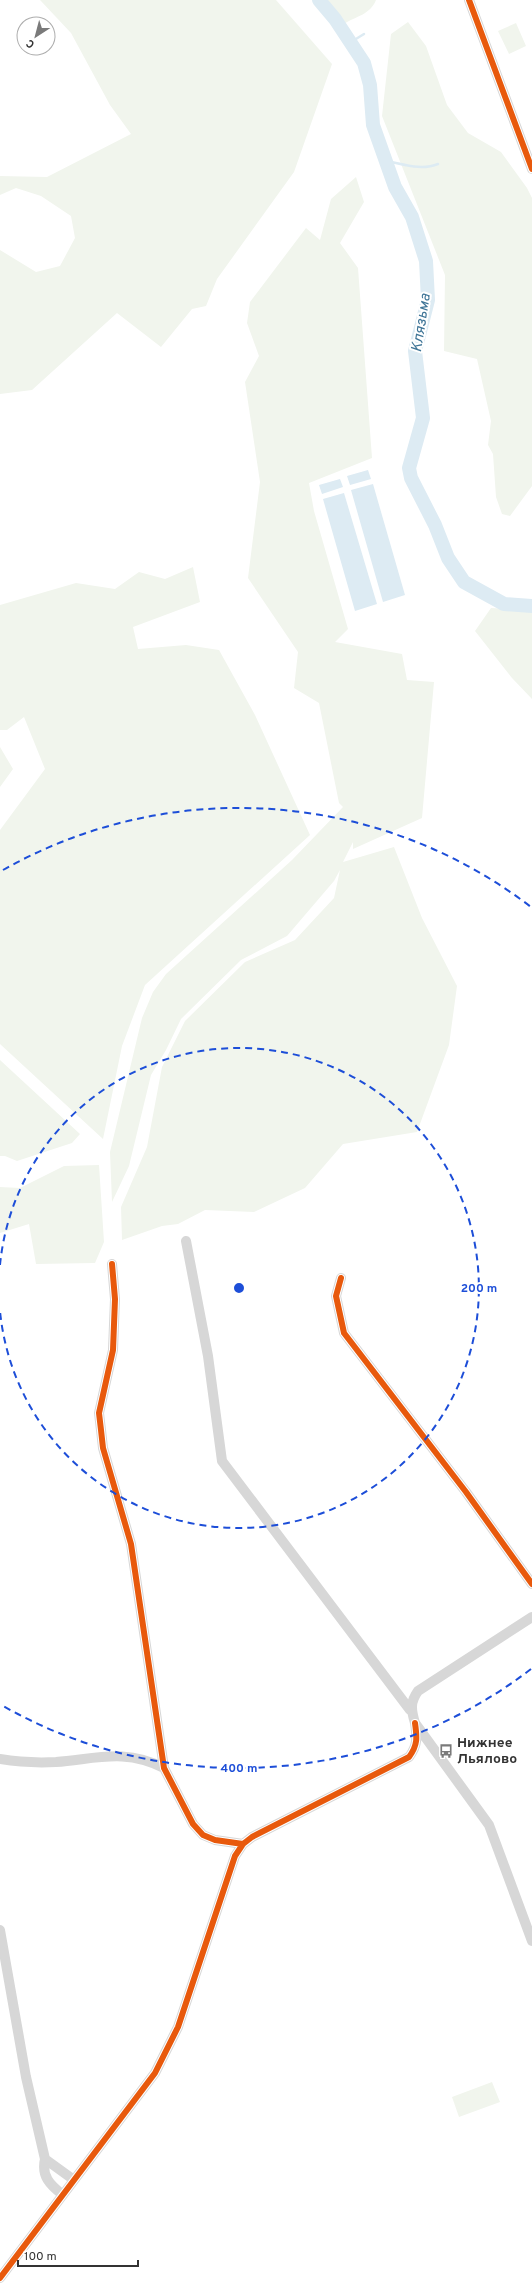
<svg xmlns="http://www.w3.org/2000/svg" width="532" height="2284" font-family="Overpass,sans-serif">
<style>
.green{fill:#f1f5ed}
.water{fill:#ddebf3}
.lines{fill:none;stroke-linecap:round;stroke-linejoin:round}
.stream{stroke:#ddebf3;stroke-width:2.5}
.river{stroke:#ddebf3;stroke-width:14}
.minor{stroke:#d7d7d7;stroke-width:10}
.cycleway-casing{stroke:#fff;stroke-width:8}
.cycleway{stroke:#e8590c;stroke-width:6}
.ring{fill:none;stroke:#1d4ed8;stroke-width:2;stroke-dasharray:7 5}
.labels{text-anchor:middle;dominant-baseline:central;stroke-width:4;stroke-linejoin:round;paint-order:stroke}
.poi-label{font-size:14px;font-weight:bold;fill:#333;stroke:#fff;text-anchor:start}
.water-label{font-size:15px;font-style:italic;fill:#3f7597;stroke:#fff}
.centre{fill:#1d4ed8;stroke:#fff;stroke-width:2}
.ring-label{font-size:12px;text-anchor:middle;font-weight:bold;fill:#1d4ed8;stroke:#fff;stroke-width:4;stroke-linejoin:round;paint-order:stroke}
</style>
<rect width="100%" height="100%" fill="#fff"/>
<path class="green" d="M40,0H276L332,64L294,172L217,279L206,306L192,309L161,347L117,313L32,390L0,394V250L36,272L60,266L75,238L71,216L41,196L16,188L0,195V176L47,177L131,134L110,105L71,33Z
M324,0H376C370,15 356,16 344,24Z
M408,22L426,46L447,105L468,133L501,152L527,188L532,198V486L510,516L502,514L496,497L493,454L488,445L491,421L477,359L444,351L445,275L382,116L391,34Z
M516,23L526,46L509,54L498,31Z
M356,177L364,202L340,243L358,268L372,458L309,483L314,511L348,629L335,642L402,654L407,680L434,682L422,818L353,849V842L343,862L394,847L422,918L457,986L449,1045L417,1132L343,1144L305,1188L254,1212L205,1210L178,1224L162,1226L122,1240L121,1207L147,1147L162,1067L185,1021L245,962L295,940L334,898L340,870L334,881L287,936L241,960L181,1019L166,1050L151,1075L129,1166L112,1202L110,1152L142,1018L153,992L166,974L292,860L343,807L339,803L319,703L294,688L298,652L248,578L260,482L245,382L259,356L247,323L250,302L306,228L320,240L331,199Z
M193,567L200,602L133,627L138,649L186,645L219,650L255,715L310,835L145,985L122,1046L103,1139L0,1044V830L45,769L24,717L7,730H0V605L76,583L115,589L139,572L165,579Z
M491,608L532,610V699L512,678L475,631Z
M0,747L13,769L0,787Z
M0,1060L80,1134L72,1143L17,1161L5,1156H0Z
M99,1165L104,1242L95,1263L36,1264L29,1224L0,1233V1187L20,1188L64,1166Z
M492,2082L500,2102L459,2117L452,2097Z"/>
<path class="water" d="M368,470L371,479L350,485L347,476Z
M340,479L343,487L322,494L319,485Z
M373,484L405,595L383,602L351,490Z
M344,493L377,604L355,611L323,499Z"/>
<g class="lines">
<path class="stream" d="M351,42L364,34
M386,161C403,164 421,171 438,164"/>
<path class="river" d="M319,0L335,19L364,63L370,85L373,125L395,187L412,217L426,261L428,300L415,351L423,418L409,468L411,478L435,525L448,558L464,582L504,604L532,606"/>
<path class="minor" d="M469,0L532,169
M186,1241L208,1356L222,1461L410,1710
M112,1264L115,1299L113,1350L99,1413L101,1430L103,1448L131,1544L164,1768L193,1824L203,1835L215,1840L243,1844
M341,1278L336,1296L344,1333L466,1492L532,1584
M532,1617L418,1691C410,1702 411,1710 415,1723L489,1825L532,1941
M0,1759C18,1762 37,1763 56,1762C96,1759 125,1748 164,1768
M0,1930L26,2077L45,2159L74,2180
M45,2159C41,2176 50,2185 63,2195
M0,2278L155,2073L178,2027L235,1856L243,1844L252,1837L409,1757C418,1745 417,1737 415,1723"/>
<defs>
<path id="cycleway" d="M469,0L532,169
M112,1264L115,1299L113,1350L99,1413L101,1430L103,1448L131,1544L164,1768L193,1824L203,1835L215,1840L243,1844
M341,1278L336,1296L344,1333L466,1492L532,1584
M0,2278L155,2073L178,2027L235,1856L243,1844L252,1837L409,1757C418,1745 417,1737 415,1723"/>
</defs>
<use href="#cycleway" class="cycleway-casing"/>
<use href="#cycleway" class="cycleway"/>
</g>
<g class="ring">
<path d="M0 1265A240 240 0 1 1 0 1311"/>
<path d="M531 1669A480 480 0 0 1 3 1706M3 870A480 480 0 0 1 531 907"/>
</g>
<defs>
<symbol id="bus-bare" viewBox="-9 -9 18 18"><path d="M-5-6H5V4H4V6H2V4H-2V6H-4V4H-5ZM-3.5-4V0h7V-4ZM-3.5 1.2v1.5H-2V1.2ZM2 1.2v1.5H3.5V1.2Z" fill="#7a7a7a" stroke="#fff" stroke-width="2.5" paint-order="stroke"/></symbol>
</defs>
<g fill-rule="evenodd">
<use href="#bus-bare" x="436" y="1741" width="20" height="20"/>
</g>
<g class="labels">
<g class="poi-label">
<text x="457" y="1743">Нижнее<tspan x="457" dy="16">Льялово</tspan></text>
</g>
<g class="water-label">
<text transform="translate(422 323) rotate(-81)">Клязьма</text>
</g>
</g>
<circle cx="239" cy="1288" r="6" class="centre"/>
<g class="ring-label">
<text x="479" y="1292">200 m</text>
<text x="239" y="1772">400 m</text>
</g>
<g transform="translate(36 36) rotate(216)"><circle r="19" fill="#ffffff" stroke="#adadad"/>
<path d="M0-3L7 15L0 10L-7 15Z" fill="#7a7a7a"/>
<text y="-6" font-size="11" font-weight="bold" text-anchor="middle" fill="#333333">С</text>
</g>
<path d="M18 2260v6h120v-6" fill="none" stroke="#333333" stroke-width="2"/>
<text x="24" y="2260" font-size="12" fill="#333333" stroke="#ffffff" stroke-width="3" paint-order="stroke">100 m</text>
</svg>
